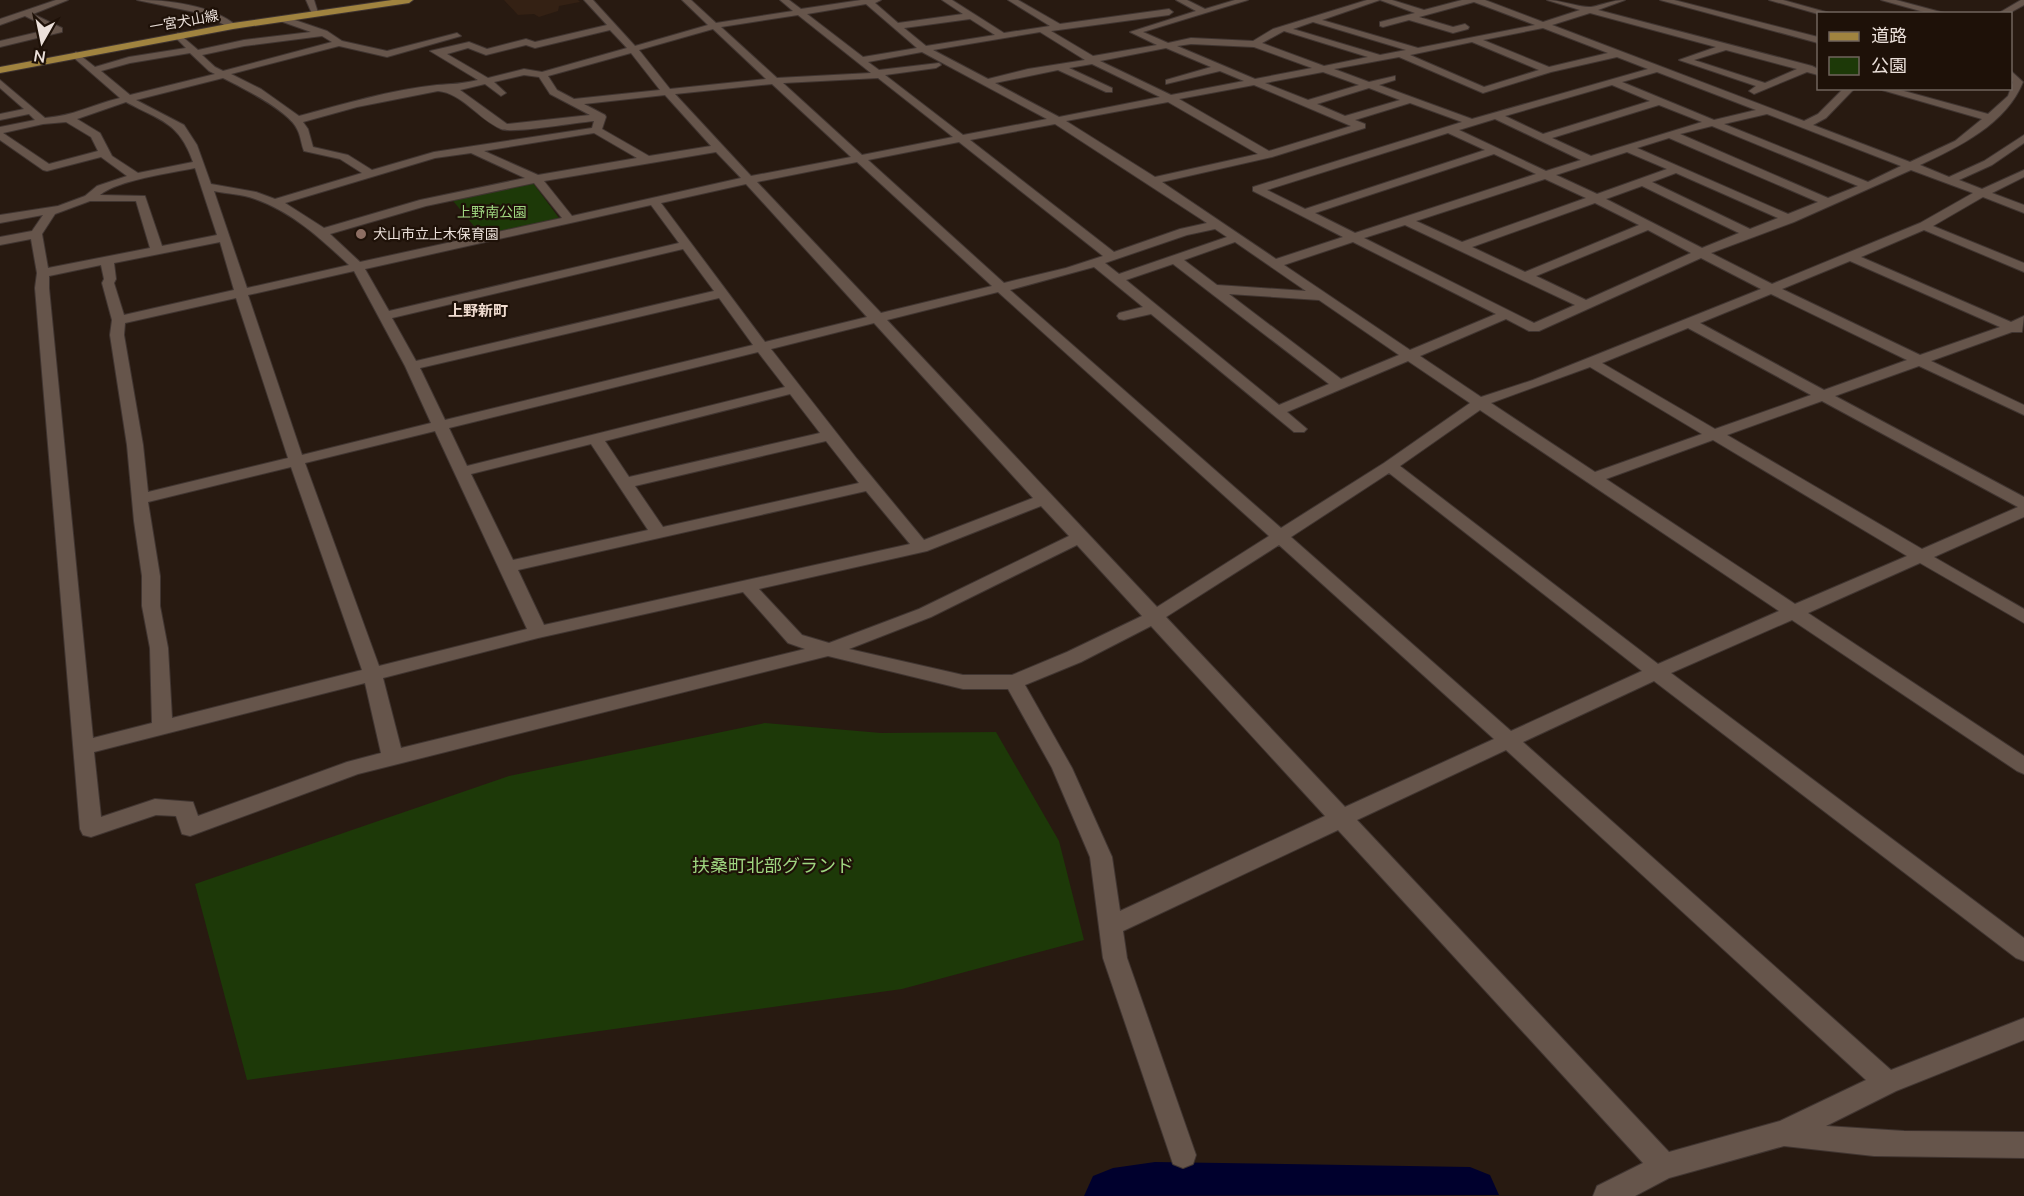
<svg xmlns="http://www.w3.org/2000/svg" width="2024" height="1196" font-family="Mulish,'Noto Sans JP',sans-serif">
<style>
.built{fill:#342114}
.green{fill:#1d3908}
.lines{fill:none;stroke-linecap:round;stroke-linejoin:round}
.river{fill:#00002d;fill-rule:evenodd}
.minor-casing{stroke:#403531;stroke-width:2}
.major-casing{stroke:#403531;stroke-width:2}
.minor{fill:#66554b;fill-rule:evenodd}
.major{fill:#a0833f;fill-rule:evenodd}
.education-dot{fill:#8d6e63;stroke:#1e1108;stroke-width:2}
.labels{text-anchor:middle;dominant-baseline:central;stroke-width:4.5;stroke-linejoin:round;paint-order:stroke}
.far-street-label{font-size:14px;fill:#ebe0da;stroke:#1e1108}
.far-park-label{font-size:14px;fill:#9fd680;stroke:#1e1108}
.far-poi-label{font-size:14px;fill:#ebe0da;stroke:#1e1108;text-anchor:start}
.far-quarter-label{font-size:15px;font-weight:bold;fill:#efdbcf;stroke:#1e1108}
.near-park-label{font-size:18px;fill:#9fd680;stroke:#1e1108}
</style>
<rect width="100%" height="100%" fill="#281a11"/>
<path class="built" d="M504,0H578L580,2L559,6L558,11L539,17L534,14L518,15Z"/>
<path class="green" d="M533,183L559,218L483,237L449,196Z
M765,723L881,733L996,732L1059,841L1084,940L902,989L247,1080L195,884L509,776Z"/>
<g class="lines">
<path class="river" d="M1155,1162L1470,1167L1490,1175L1499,1195L1084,1196L1093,1176L1113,1168Z"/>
<defs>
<path id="minor" d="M56,0H68L33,14L62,28V32L0,47V41L51,29L25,16L0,25V19Z
M137,0C169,0 212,5 237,26L230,28L204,14Z
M306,0H314L319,16H313Z
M584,0H593L635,46L708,25L682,0H691L716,23L793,11L780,0H789L801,9L861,0H881L875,3L898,23L963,14L942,0H952L1004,33L1050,26L1008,0H1018L1060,24L1169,9L1173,12L1169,15L1051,31L1093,56L1157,45L1130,32L1196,11L1176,0H1187L1205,9L1235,0H1248L1143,32L1168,43L1191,38L1253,41L1273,29L1367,0H1392L1424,10L1462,0H1485L1543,22L1580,10L1547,0C1560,0 1581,8 1591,7C1603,5 1612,0 1625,0L1598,10L1812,66L1818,69V75L1807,72L1754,94L1749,91L1756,86L1679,60L1716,47L1590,13L1552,25L1804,121L1818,114L1844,88H1855L1826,118L1813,125L1910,162L1955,141L1982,119L1875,88H1893L1988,114L2008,96L2013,82L2010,79V70L2023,82C2006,124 1959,147 1920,165L1949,177L1984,161L2024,135V143L1992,165L1959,180L1982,189L2024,170V177L1992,193L2024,205V213L1983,197L1933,226L2024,263V272L1924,230L1861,257L2011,322L2024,316L2022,332H2012L1931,361L2024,405V415L1919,366L1835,396L2024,497V517L1934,557L2024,609V623L1920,563L1808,613L2024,756V774L2017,771L1792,620L1671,673L2024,938V961L2016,958L1654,681L1523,742L1891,1070L2024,1018V1040L1896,1091L1826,1126L1904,1131L2024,1132V1158L1874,1156L1784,1146L1669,1178L1635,1196H1593L1597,1186L1643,1163L1338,830L1123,931L1127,958L1196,1155L1193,1164L1183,1168L1173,1164L1103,958L1090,857L1052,768L1008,689H963L828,656L358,774L190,836L182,834L176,816L156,815L91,837L83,835L80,829L35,288L37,273L31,239L0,245V237L32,231L43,215L0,223V215L58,206L85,196L97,186L127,176L101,157L47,171L43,170L0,140V127L35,120L29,114L0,120V114L24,109L0,88V80L45,118C73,116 94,104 120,98L73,57L71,55L76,52L95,67L129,57L186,48L174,36L178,33L198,50L244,40L311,32L280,21V17L283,16L327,31L342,41L387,51L457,33L461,36L387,57L339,46L231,74L261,89L299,116C344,104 390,90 437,85C452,84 462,84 478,80L430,51L469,42L487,49L526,39L535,42L607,25ZM1380,0L1415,13L1380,22V26L1383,27L1409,20L1453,33L1468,29L1469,27L1465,24L1453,27L1419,17L1474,2L1535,25L1418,48L1322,20ZM866,4L917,48L863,57L807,14ZM798,15L871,73L777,78L721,27ZM970,19L995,35L926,46L904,28ZM1313,22L1406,50L1380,55L1293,29ZM1543,28L1608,53L1549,67L1483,40ZM713,29L766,79L670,89L639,50ZM610,30L627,48L542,72L524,69L488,78L447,54L468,48L486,55L526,45L535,48ZM1284,31L1368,57L1324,66L1262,43ZM1040,32L1085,60L1028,69L988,79L933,50ZM322,36L332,42L223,71L215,67L202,55L244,46ZM1472,42L1539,70L1484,87L1410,55ZM1191,44L1254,47L1312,68L1255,79L1177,46ZM1166,48L1211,67L1166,80V84L1220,71L1244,81L1171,95L1100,61ZM1726,50L1797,69L1765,83L1694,60ZM922,52L1047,119L963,135L885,75L936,68L941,65L939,63L879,70L868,62ZM190,53L209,71L215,74L130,95L101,71L130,63ZM631,53L660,90L574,99L557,90L548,76ZM1399,57L1483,93L1551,72L1617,57L1648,69L1472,119L1379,85L1395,80V76L1369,82L1334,69ZM1092,64L1160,97L1059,117L995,83L1058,70L1106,92H1112V88L1069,68ZM1323,72L1359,85L1308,100L1265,83ZM1657,72L1756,110L1714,120L1622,82ZM524,75L539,77L550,94L590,115L507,124L460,90L485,84L501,96L506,93L494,82ZM223,78C241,87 289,111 297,129C301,136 301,144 304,151L340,159L362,173L275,199L256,192L211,184L197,145L184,125L136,100ZM878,78L953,137L862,155L783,83ZM772,84L851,157L751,176L675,94ZM1254,85L1351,126L1269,151L1179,99ZM1612,85L1650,101L1543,134L1505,116ZM1369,88L1400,100L1345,116L1317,104ZM438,91C462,93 478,119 501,129C511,134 579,122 594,121L592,128L434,152L372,170L348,155L313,147L308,129L303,122L357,107ZM665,95L711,146L649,156L602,129L606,117L605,115L584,104ZM126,102C161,121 179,122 193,162L138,173L112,156L100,133L77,119ZM1168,102L1258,154L1155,177L1066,121ZM1410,103L1462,122L1253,187V191L1343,237L1276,259L1162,182L1272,157L1365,128V124L1355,120ZM1659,105L1702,122L1591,156L1552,138ZM1767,114L1901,166L1868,182L1724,124ZM1495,119L1581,160L1546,171L1459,130ZM66,122L91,137L98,151L49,164L3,133L43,124ZM1055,124L1207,223L1180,229L1114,252L970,140ZM1712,126L1858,186L1828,198L1680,134ZM594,133L637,158L538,175L484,151ZM1448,133L1485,150L1305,209L1267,190ZM1669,138L1818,202L1788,214L1637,148ZM959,142L1103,256L1066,268L1004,283L868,160ZM716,152L741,178L572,216L544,181ZM1627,152L1667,169L1597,194L1556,175ZM471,153L525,178L420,200L324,228L285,203L435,158ZM1494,154L1536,174L1355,233L1315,213ZM857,162L992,286L881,313L757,182ZM195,168L217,235L162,246L145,196L100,195C118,180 171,173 195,168ZM1911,170L1973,193L1920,223L1772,284L1711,253L1794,222ZM1676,173L1778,218L1750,229L1652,182ZM1545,179L1586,198L1462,242L1416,221ZM534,183L562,218L360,262L330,234L426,206ZM746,184L867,317L765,342L661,203ZM1642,186L1739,233L1702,248L1606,199ZM214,191C227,194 242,194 255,199C292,212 320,238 349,265L247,288ZM90,201H136L150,248L48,268L42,234L55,214ZM1595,203L1639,225L1525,272L1472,247ZM651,205L679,243L389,311L365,269ZM1405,225L1575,305L1534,323L1364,238ZM1215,229L1227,237L1119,274L1105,263L1187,235ZM1648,230L1691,253L1586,300L1536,276ZM220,242L234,290L124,315L114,283L116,279L114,263ZM1235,242L1306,291L1217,285L1184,260ZM1353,242L1496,314L1410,350L1284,265ZM683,249L714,291L416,361L392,318ZM1701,258L1761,289L1533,380L1481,397L1420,356L1506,319L1529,331H1539ZM1850,261L2000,327L1920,355L1782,289ZM1173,264L1329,384L1279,405L1126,280ZM101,265L104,279L102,283L112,320L110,335L127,445L134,521L142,576V606L150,648L152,723L93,738L49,288V276ZM1094,267L1143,307L1119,313L1117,316L1119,319L1124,320L1151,314L1294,432H1304L1307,429L1287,412L1408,361L1470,403L1384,463L1281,528L1010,290ZM354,271L405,366L431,423L302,455L248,295ZM998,292L1269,536L1157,607L887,320ZM1229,294L1319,300L1399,355L1341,379ZM1771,294L1907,360L1824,390L1700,323ZM236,298L288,458L148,492L143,445L124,335L125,323ZM719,298L753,345L445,420L420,368ZM874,323L1033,498L924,540L857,459L771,349ZM1688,328L1811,395L1715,429L1602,363ZM758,352L785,387L467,466L449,428ZM1590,367L1702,434L1595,472L1491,403ZM790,394L820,433L629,477L605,441ZM1822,401L2018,507L1922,549L1727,435ZM1480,410L1779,611L1658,664L1400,466ZM435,431L527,629L379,666L305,463ZM1713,440L1907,556L1795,604L1606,479ZM826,441L859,483L663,527L635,486ZM591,444L648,530L513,560L471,474ZM291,467L362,670L172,718L168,648L160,606V576L148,502ZM1389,473L1642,671L1511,731L1291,537ZM866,491L910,544L544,625L518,570ZM1041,506L1069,536L919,609L829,643L802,635L759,589L927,551ZM1077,545L1142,616L1067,652L1012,675H963L849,649L931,617ZM1279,545L1494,739L1345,807L1166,617ZM743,592L788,643L805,649L401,748L383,678L538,638ZM1151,626L1325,816L1120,911L1112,857L1072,768L1025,685L1081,662ZM365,683L381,753L347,762L198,816L193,802L155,799L101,817L94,752ZM1506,750L1866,1080L1780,1121L1669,1152L1357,820Z
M1660,0H1674L1818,37V43Z
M1769,0H1783L1833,14H1818Z
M1881,0H1896L1948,14H1931Z
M2021,0H2024V5L2008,14H1997Z"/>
<path id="major" d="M392,0H413L409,3L233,29L0,73V67L233,23Z"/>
</defs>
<use href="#minor" class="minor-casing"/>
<use href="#major" class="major-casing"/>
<use href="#minor" class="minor"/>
<use href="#major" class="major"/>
</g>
<circle class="education-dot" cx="361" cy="234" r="6"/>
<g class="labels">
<g class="far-street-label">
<text transform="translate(184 21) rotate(-10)">一宮犬山線</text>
</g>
<g class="far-park-label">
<text x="492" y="212">上野南公園</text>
</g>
<g class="far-poi-label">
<text x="373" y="234">犬山市立上木保育園</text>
</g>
<g class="far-quarter-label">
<text x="478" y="310">上野新町</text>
</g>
<g class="near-park-label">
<text x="773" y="865">扶桑町北部グランド</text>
</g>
</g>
<rect x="1817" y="12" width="195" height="78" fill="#1e1108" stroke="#70645c" stroke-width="1.5"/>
<rect x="1829" y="32" width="30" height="9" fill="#a0833f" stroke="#70645c" stroke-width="1.5"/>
<text x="1871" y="42" font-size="18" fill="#ebe0da">道路</text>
<rect x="1829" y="57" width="30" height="18" fill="#1d3908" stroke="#70645c" stroke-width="1.5"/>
<text x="1871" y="72" font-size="18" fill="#ebe0da">公園</text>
<g transform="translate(42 42) rotate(189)" stroke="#1e1108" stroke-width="4.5" paint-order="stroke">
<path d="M0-4.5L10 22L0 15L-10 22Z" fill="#ebe0da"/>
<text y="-9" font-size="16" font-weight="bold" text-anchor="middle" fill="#ebe0da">N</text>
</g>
</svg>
